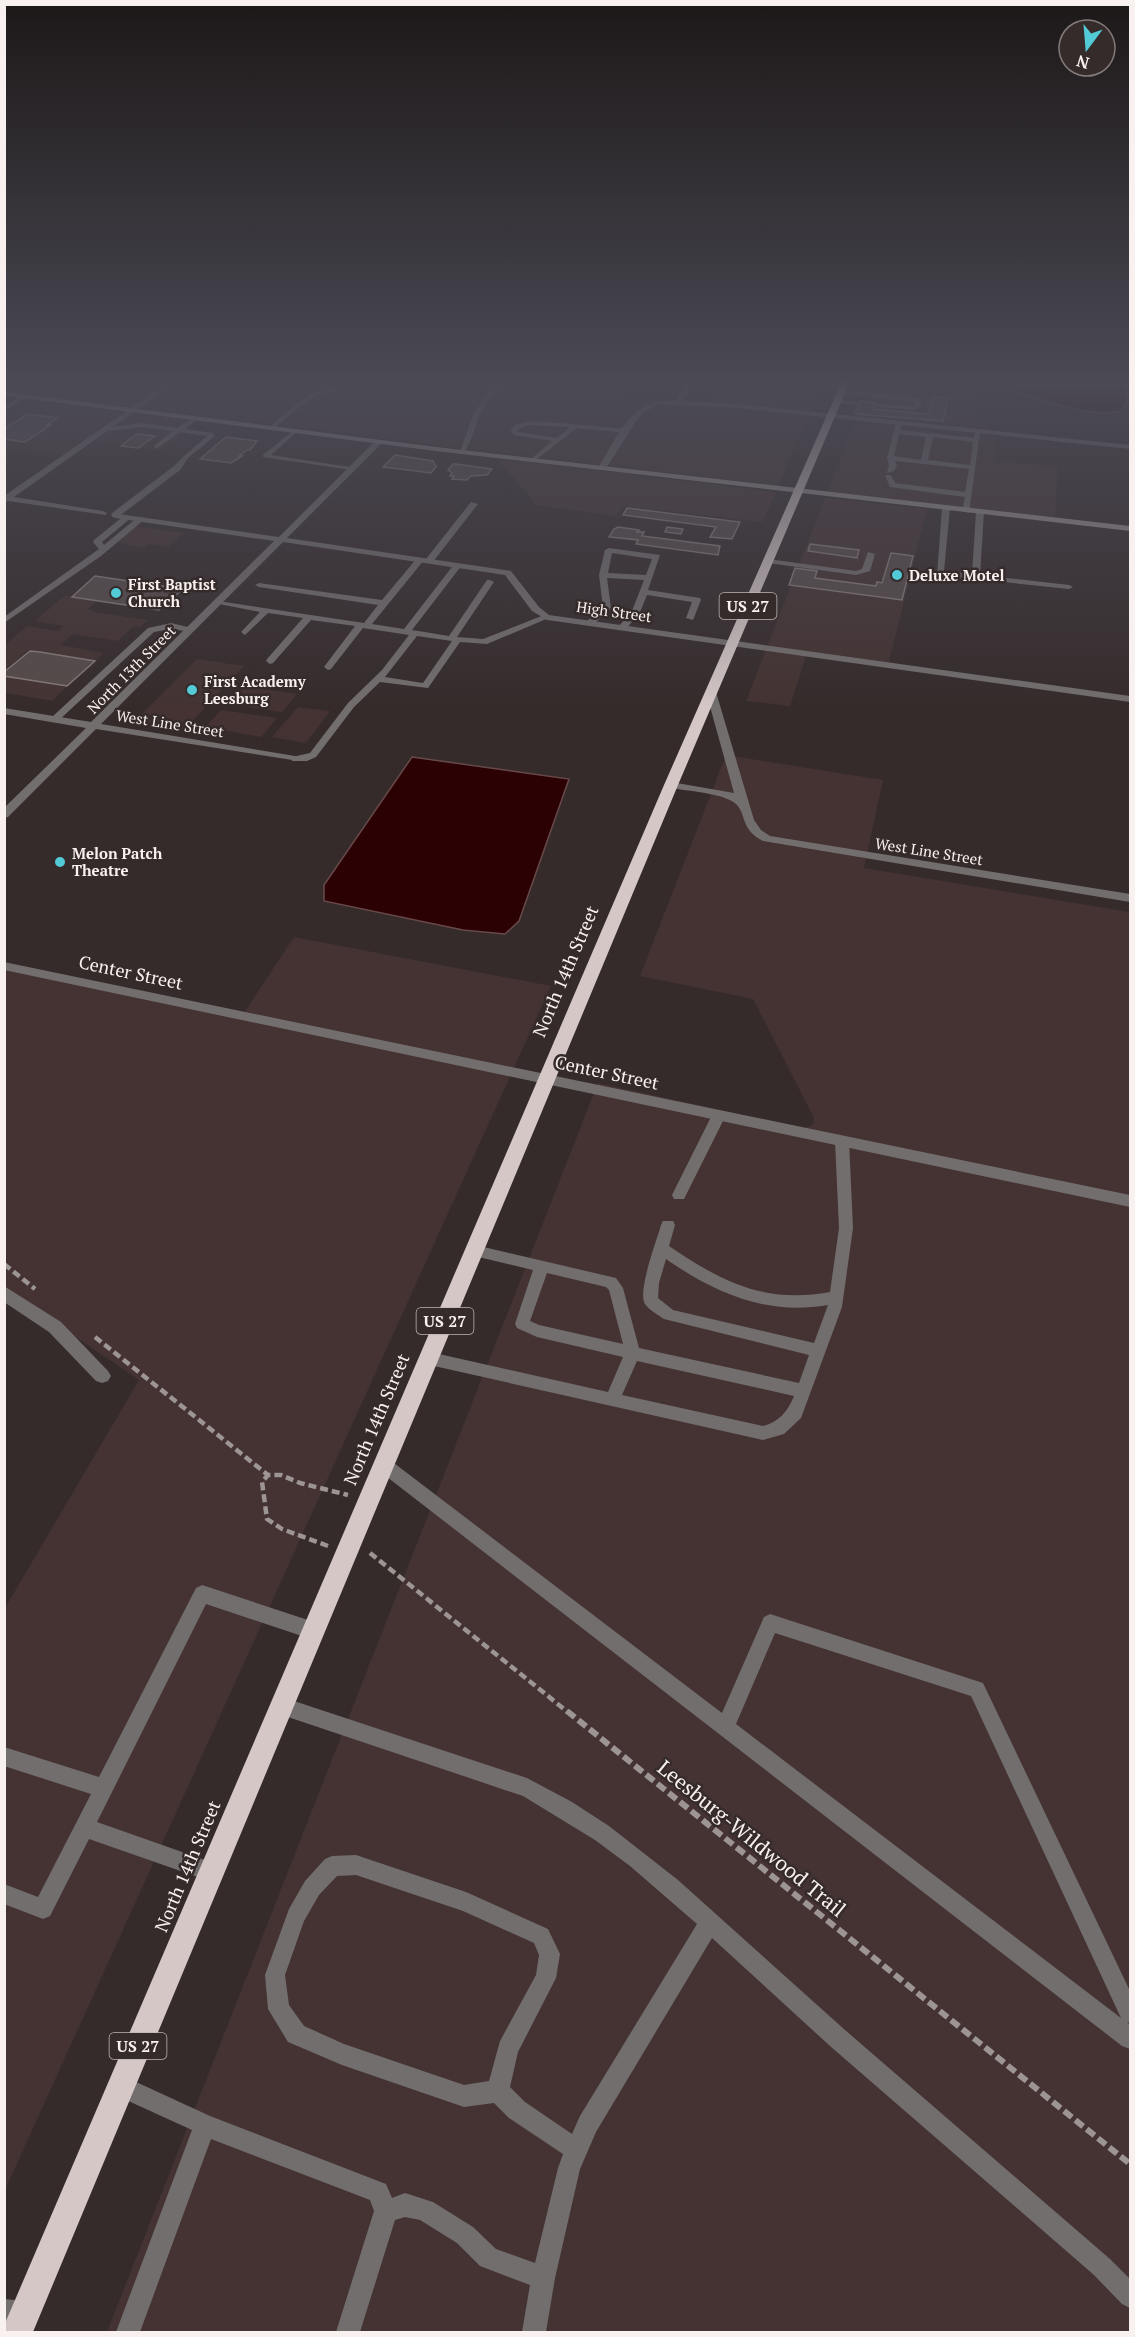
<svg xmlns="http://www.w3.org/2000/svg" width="1135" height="2337" font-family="'PT Serif',serif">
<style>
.built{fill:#443332}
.water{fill:#2b0103;stroke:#68494a;stroke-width:1.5}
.building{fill:#564b4a;stroke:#867a79;stroke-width:1.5}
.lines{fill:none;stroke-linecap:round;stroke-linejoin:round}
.path-far1{stroke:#9d9594;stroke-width:4.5;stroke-dasharray:8 4;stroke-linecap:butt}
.path{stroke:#9d9594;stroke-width:6;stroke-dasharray:10 4.5;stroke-linecap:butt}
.lane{fill:#736e6e;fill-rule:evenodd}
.street{fill:#736e6e;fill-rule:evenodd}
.secondary{fill:#9a9291;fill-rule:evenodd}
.highway{fill:#d4c7c6;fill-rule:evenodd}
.poi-dot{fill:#52cbd7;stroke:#352b2b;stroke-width:2}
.labels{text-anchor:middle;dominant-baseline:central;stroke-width:5;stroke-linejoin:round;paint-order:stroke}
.far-poi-label{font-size:15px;font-weight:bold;fill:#f8f1f0;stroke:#352b2b;text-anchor:start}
.far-street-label{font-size:15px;fill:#f8f1f0;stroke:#352b2b}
.shield{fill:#352b2b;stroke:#beb6b5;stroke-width:1.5}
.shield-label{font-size:16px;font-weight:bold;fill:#f8f1f0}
.street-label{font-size:18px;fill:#f8f1f0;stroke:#352b2b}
.near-street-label{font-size:21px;fill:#f8f1f0;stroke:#352b2b}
</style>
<rect width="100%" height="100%" fill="#352b2b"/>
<path class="built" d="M5,381H527L525,386L709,404L723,381H825L778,486L5,392Z
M872,381L979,391L973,414L996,433L995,460L1058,467L1055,518L827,492Z
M31,401L198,422L163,451L85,440L64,455L5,448V418Z
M497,459L531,462L776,492L762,522L623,506L616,516L537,505Z
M825,498L927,509L888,665L807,653L790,706L746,701Z
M132,526L184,533L169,547L149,544L144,548L114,542Z
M65,595L97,601L88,609L94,612L148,620L140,627L134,626L118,641L72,634L61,645L104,653L95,661L28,650L5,670V645L27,626L58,631L63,626L35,621Z
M197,659L244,666L184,730L135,721Z
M4,676L67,686L52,701L5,693Z
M242,686L297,694L282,712L228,704Z
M298,707L330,711L306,743L272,737Z
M221,710L277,718L261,737L205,727Z
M726,755L883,780L864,868L1130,912V2332H107L598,1083L802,1128L811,1126L814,1122L813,1116L753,999L640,976Z
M294,937L551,986L5,2190V1608L139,1380L5,1289V969L242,1016Z"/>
<path class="water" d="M960,381H1119L1126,390L1128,402L1121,411C1090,417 1063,405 1034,397C1009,390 986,384 960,381Z
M412,757L569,779L519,921L505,934L463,930L324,901V885Z"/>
<path class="building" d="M933,397L948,398L943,421L855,414L860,401L875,403L873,409L929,414Z
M28,414L57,418L47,425H51L25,442L4,439V429Z
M137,434L155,436L138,448L121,446Z
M226,437L257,441L250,450H247L239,456H242L231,463L200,459Z
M395,455L433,461L436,467L431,473L383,467Z
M453,464H456L492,469L487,475L471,476L467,480L452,479L454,476H450L452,473L448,470Z
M627,508L740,522L732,539L710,537L716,527L623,515Z
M618,527L639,530L637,532H644L642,536L720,546L718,555L636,544L638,540L609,537L614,529Z
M667,527L683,529L681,534L665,532Z
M810,544L859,550L857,558L808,551Z
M891,553L913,556L902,600L789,585L795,568L817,571L815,578L876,586L877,582L882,583Z
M95,576L183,589L159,610L72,597Z
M30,651L40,652L95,661L67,686L4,676V672Z"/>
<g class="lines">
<path class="path-far1" d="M4,1264L35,1289
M95,1337L268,1475
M328,1546L282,1529L267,1519L262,1482L268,1475H281L300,1483L348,1495
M370,1553L569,1713"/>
<path class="path" d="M567,1711L1130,2164"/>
<path class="lane" d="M503,381H510C498,392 485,400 479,417C474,429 472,441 464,452H460L473,415L489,391Z
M338,389L340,392L322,393L303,404L273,429L268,428L299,402L319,390Z
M841,390L919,398L922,400L919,408L916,410L875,407L873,404L914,406L915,402L839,393Z
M24,395L26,398L4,411V406Z
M836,399L859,402L862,404L859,406L834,402Z
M195,416L197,419L185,429L213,433L215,436L188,458L180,470L118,517H112V513L174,466L184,456L207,436L180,432L156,449L154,446L173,431L142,427L106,431L104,428L142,423L177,428Z
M535,421L626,429L629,431L626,433L577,428L533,462L529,460L531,459L552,441L514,435L510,429L517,424ZM527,425L570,427L557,438L518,432L517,430Z
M899,421L902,423L900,430L974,438L976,432H980L969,513L962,511L965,497L890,487L885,475H891L895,483L965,492L969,469L895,461L897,465L894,471L887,473L889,465L887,458L896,423ZM899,434L926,437L921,460L894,456ZM933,437L973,442L970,465L928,460Z
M295,429L297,432L271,455L356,468L352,470L263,457V455Z
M471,502L478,504L432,563H426V559Z
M946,506L950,508L944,571L972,574L976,512L980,510L984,512L980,575L1069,585L1073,587L1069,589L937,575L942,508Z
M125,515L132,517L102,542L104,545L138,517L145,519L101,556L4,623V617L99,549L93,542L94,540Z
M609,548L660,555L648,590L700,598L701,600L693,620L686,618L692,602L647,595L640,612L626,629H620V625L632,611L644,580L607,578L611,608L593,625H587V621L603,607L599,575L605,550ZM612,553L652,559L646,575L608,573Z
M868,552L875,554L870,571L856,575L768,563L764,561L768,559L856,571L862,569Z
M417,558L424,560L372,624L404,629L455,563H458L462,565L412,630L449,636L487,580H490L494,582L457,637L483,639L544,615L551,617L487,644L460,642L428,688L380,682L354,707L316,757L307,761H292V757L310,753L348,703L382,670L409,635L363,628L331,669L328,670L324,667L355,626L311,620L273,663L270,664L266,661L267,659L303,618L268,613L245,635L241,632L260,612L214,603L218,601L364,623L378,605L259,587L255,585L259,583L382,600ZM417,636L452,641L423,683L385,677Z
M171,623L196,629L192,632L171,629L154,632L58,721H52V717L148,628Z
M719,1110L726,1115L684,1199H674L672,1195L712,1115Z
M842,1136L849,1141L853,1228L842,1307L801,1418L784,1434L763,1440L425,1364L422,1359L425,1354L430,1352L608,1392L623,1357L537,1337L517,1328L515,1324L533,1270L470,1255L468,1251L470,1247L475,1245L616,1278L623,1288L639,1348L799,1383L809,1355L664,1319C658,1315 649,1310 645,1304C637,1292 657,1240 661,1225L663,1221H673L675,1225L669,1246C722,1282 765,1304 830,1292L839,1228L835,1141ZM666,1259C715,1293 767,1316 828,1305L814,1343L673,1310L658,1298L659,1283ZM547,1273L606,1287L609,1290L623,1344L539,1325L530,1321ZM637,1361L794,1396C788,1411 779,1422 763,1426L622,1395Z
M384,1458L390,1460L722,1713L764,1617L770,1614L983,1683L1130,1991V2023L1127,2022L1130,2025V2049L1122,2046L378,1470L376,1465L378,1460ZM775,1633L971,1696L1121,2018L736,1724Z
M202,1585L314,1622L320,1625L323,1631L320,1637L314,1640L206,1604L97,1822L219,1865L222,1872L219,1879L212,1882L89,1839L50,1916L43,1919L4,1904V1884L38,1897L91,1794L4,1766V1747L99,1777L196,1588Z
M282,1697L527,1778L572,1802L609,1826L678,1880L845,2030L1110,2259L1130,2279V2308L1122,2304L1094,2275L830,2046L712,1938L596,2132L580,2169L555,2278L546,2332H522L530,2285L480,2266L457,2243L420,2220L405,2217L395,2220L360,2332H336L374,2211L370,2200L211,2139L140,2332H116L192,2130L113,2094L110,2086L113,2078L121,2075L210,2116L386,2184L392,2198L405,2193L433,2202L473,2227L496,2249L535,2263L558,2168L563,2154L509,2118L494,2103L464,2107L342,2065L288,2042L268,2009L265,1975L289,1909L305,1881L325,1859L332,1856L356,1855L466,1892L548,1929L560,1954L556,1978L518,2052L510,2087L525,2102L572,2134L580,2116L697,1924L630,1866L595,1840L523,1796L282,1715L275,1713L273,1706L275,1699ZM356,1875L463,1911L534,1943L539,1955L536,1975L500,2041L489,2081L464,2085L344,2044L304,2026L289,2005L285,1975L304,1921L319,1895L337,1876Z
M4,2299L25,2301L33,2305L37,2313L33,2321L25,2325L4,2323Z"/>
<path class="street" d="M170,381H178L14,497L103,511L107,513L106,515L8,501L4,502V496Z
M679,381L693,382L682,401L738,404L1130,445V449L738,408L659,404L645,412L637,420L605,470H599L598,468C619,435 630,398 675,401L686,384Z
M376,440L383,442L287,538L511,571L539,607L549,615L1130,696V702L547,620L532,611L505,575L283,542L101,724L295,756L300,759L299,761L96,729L8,817L4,818V808L86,728L4,714V708L91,722L274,541L115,518L111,515L112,513L279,537Z
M711,689L716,692L754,820L761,830L770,836L1130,894V902L763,841C740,829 747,815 736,804C724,793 687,791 671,788L665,785L671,782L734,793L706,692Z
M4,962L1130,1195V1207L4,970Z
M4,1286L61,1322L108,1371L111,1376L108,1381L102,1383L96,1381L49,1332L4,1302Z"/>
<path class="secondary" d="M4,392L436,447L1130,526V531L436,451L4,396Z"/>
<path class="highway" d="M842,381H850L678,785L33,2332H4L6,2321L664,785Z"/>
</g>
<linearGradient id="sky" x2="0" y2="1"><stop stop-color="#1d1818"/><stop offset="0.54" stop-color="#4b4a55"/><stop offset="1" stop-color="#4b4a55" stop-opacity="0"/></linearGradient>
<rect width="1135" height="708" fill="url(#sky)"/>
<g class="poi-dot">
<circle cx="897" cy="575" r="6"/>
<circle cx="116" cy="593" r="6"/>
<circle cx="192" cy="690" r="6"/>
<circle cx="60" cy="862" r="6"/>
</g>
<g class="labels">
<g class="far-poi-label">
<text x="909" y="575">Deluxe Motel</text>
<text x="128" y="584">First Baptist<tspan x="128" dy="17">Church</tspan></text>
<text x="204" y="681">First Academy<tspan x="204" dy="17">Leesburg</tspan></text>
<text x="72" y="853">Melon Patch<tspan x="72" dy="17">Theatre</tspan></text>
</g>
<g class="far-street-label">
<text transform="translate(614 611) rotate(8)">High Street</text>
<text transform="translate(131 669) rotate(-45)">North 13th Street</text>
<text transform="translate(170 723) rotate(9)">West Line Street</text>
<text transform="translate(929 851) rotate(9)">West Line Street</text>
</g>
<g class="shield">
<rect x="719.5" y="593" width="57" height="26" rx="4.5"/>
<rect x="416.5" y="1308" width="57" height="26" rx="4.5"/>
<rect x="109.5" y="2033" width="57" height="26" rx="4.5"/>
</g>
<g class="shield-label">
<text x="748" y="606">US 27</text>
<text x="445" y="1321">US 27</text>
<text x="138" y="2046">US 27</text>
</g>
<g class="street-label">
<text transform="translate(565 971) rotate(-67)">North 14th Street</text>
<text transform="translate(131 972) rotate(12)">Center Street</text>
<text transform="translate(607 1072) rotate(12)">Center Street</text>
<text transform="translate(376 1419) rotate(-67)">North 14th Street</text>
<text transform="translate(187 1866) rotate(-67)">North 14th Street</text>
</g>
<g class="near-street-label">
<text transform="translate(752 1838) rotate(39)">Leesburg-Wildwood Trail</text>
</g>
</g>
<rect width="1135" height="2337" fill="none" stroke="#f8f1f0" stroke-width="12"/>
<g transform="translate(1087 48) rotate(196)"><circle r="28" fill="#352b2b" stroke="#837a7a" stroke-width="1.5"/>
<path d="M0-4.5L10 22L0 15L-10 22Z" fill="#52cbd7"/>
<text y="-9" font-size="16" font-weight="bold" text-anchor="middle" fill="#f8f1f0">N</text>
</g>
</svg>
